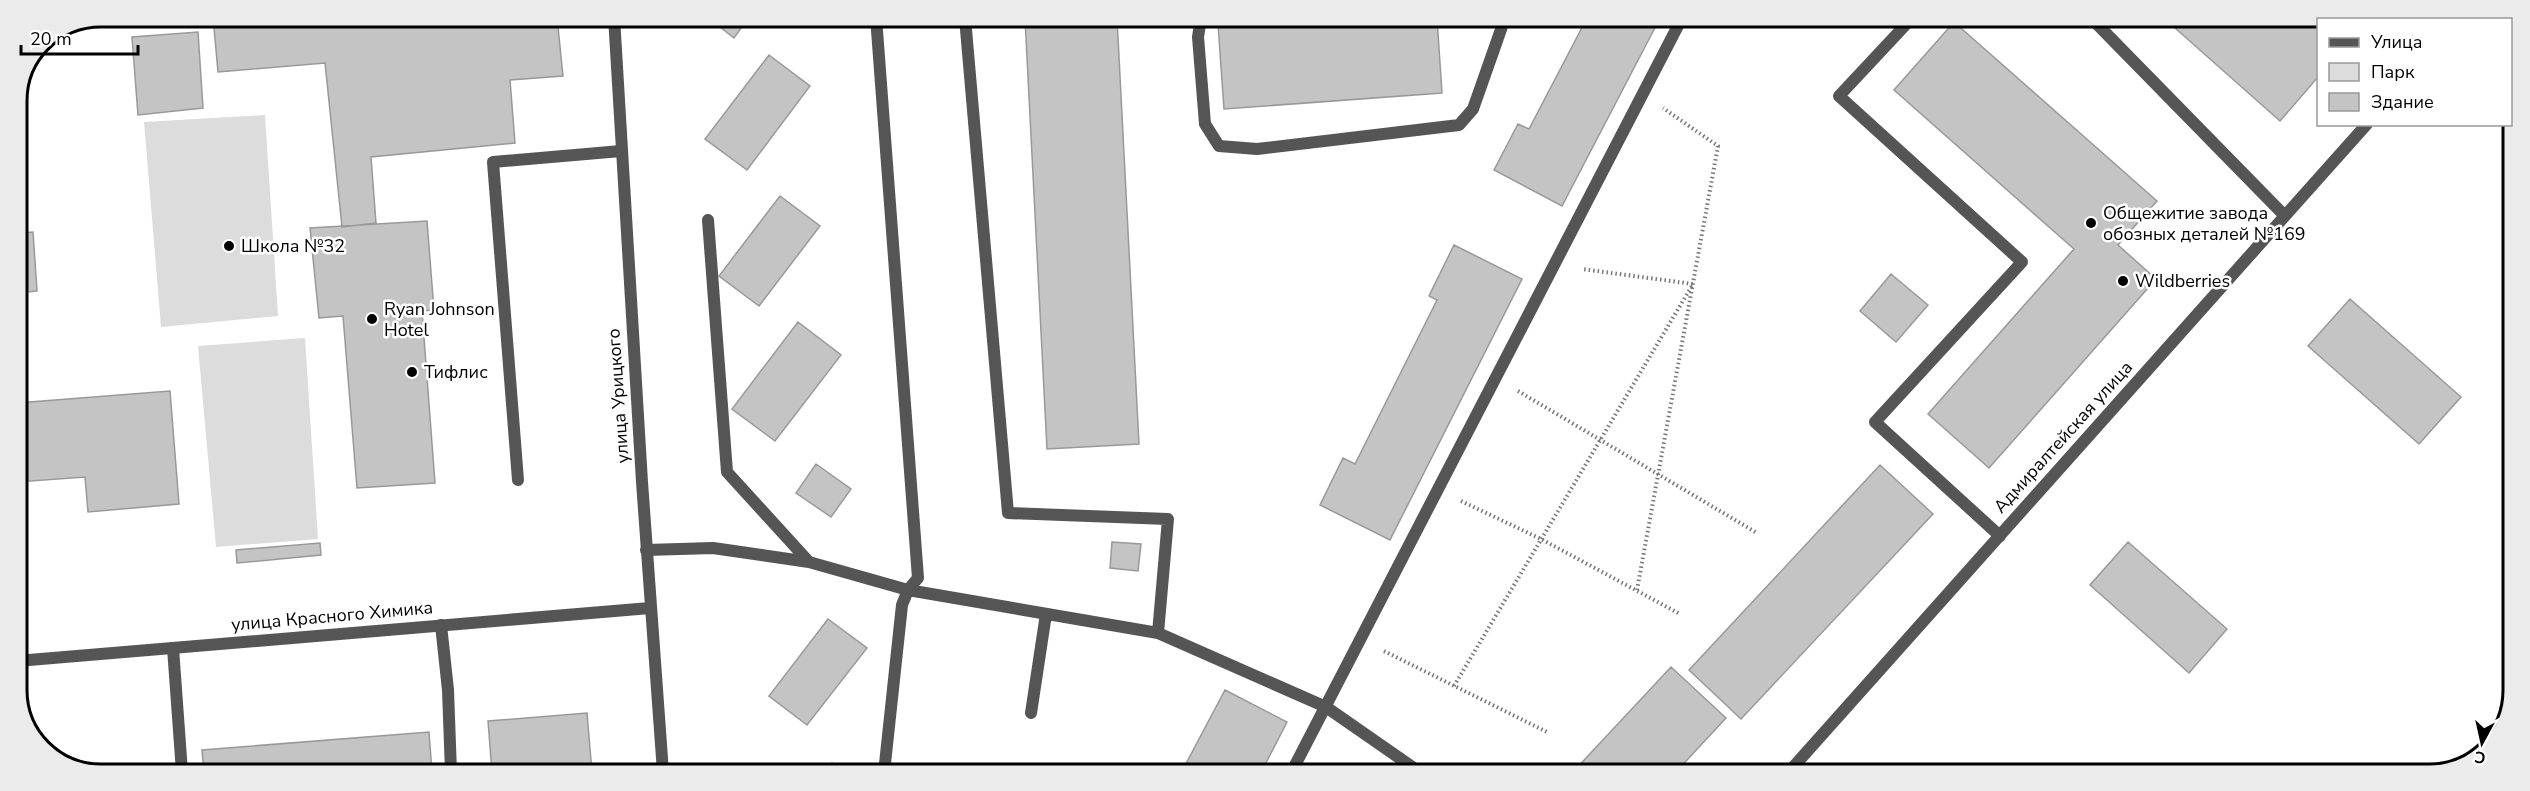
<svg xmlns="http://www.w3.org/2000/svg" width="2530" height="791" font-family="'Nunito Sans',sans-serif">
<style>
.green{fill:#dcdcdc}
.building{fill:#c4c4c4;stroke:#999;stroke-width:1.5}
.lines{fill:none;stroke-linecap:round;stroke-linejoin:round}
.path{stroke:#777;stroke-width:4;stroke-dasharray:1.5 3;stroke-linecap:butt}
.lane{stroke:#555;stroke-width:12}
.street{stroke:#555;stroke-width:12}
.poi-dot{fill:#000;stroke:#fff;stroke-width:2}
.labels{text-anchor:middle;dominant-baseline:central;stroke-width:5;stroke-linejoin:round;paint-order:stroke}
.poi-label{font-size:18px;fill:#000;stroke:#fff;text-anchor:start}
.street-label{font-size:18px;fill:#000;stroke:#fff}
.rim{fill:none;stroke:#000;stroke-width:3}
</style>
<rect width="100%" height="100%" fill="#fff"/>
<path class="green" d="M265,115L278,316L161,327L144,122Z
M305,338L318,539L216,547L198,346Z"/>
<path class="building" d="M213,17H557L563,76L510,80L515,143L371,157L376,223L342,227L325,63L218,72Z
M707,17H749L734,38Z
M1025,18H1117L1139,444L1047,449Z
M1308,18H1437L1442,93L1224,109L1218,24Z
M1587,18H1660L1562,206L1494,170L1518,124L1529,129Z
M2182,19H2369L2318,20V77L2280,121L2175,28Z
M1954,22L2157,201L2118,245L2156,279L1989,468L1928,414L2074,249L1894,90Z
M198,32L203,108L138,115L132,37Z
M769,55L810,86L747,170L705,139Z
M780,196L820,226L759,306L719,276Z
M427,221L434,310L422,311L435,483L357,488L343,316L319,318L310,228Z
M33,232L37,291L17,293V233Z
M1454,245L1522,279L1390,540L1320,505L1343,458L1355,464L1437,300L1429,296Z
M1891,274L1928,305L1896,342L1860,311Z
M2350,299L2461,397L2419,444L2308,346Z
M798,322L841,355L775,441L732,409Z
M170,391L179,504L88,512L85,477L17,482V403Z
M816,464L851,489L831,517L796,493Z
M1880,465L1933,514L1741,719L1689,670Z
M1112,542L1141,544L1138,571L1110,568Z
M2128,542L2227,629L2189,673L2090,585Z
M320,543L321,555L237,563L236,550Z
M828,619L867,648L807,725L769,696Z
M1671,667L1726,718L1674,774L1572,773Z
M1225,690L1287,722L1268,759L1260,773H1181Z
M587,713L592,772H492L488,721Z
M429,732L432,772H204L202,750Z
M832,763L844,772H825Z"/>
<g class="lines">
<path class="path" d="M1518,391L1757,533
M1461,501L1541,539L1680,614
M1637,590L1718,146L1663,108
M1384,651L1549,733
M1454,686L1693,284L1582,269"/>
<path class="lane" d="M876,17L918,578L908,590L902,605L884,773
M965,18L1008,513L1168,519L1158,633
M1201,18L1198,37L1205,124L1219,146L1257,149L1459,125L1473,109L1505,18
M1911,19L1839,96L2022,262L1875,422L2000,536
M708,220L727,472L809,562
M518,480L493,162L621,151
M646,550L713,548L809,562L908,590L1158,633L1326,707L1421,773
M441,625L448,690L451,772
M173,648L182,772
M1031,713L1046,614
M1291,773L1682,18"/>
<path class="street" d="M614,17L642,482L663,772
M2092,19L2284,215
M17,661L650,608
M1787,774L2367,124"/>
</g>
<g class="poi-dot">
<circle cx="2091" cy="223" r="6"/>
<circle cx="229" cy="246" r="6"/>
<circle cx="2123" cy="281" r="6"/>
<circle cx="372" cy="319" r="6"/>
<circle cx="412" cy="372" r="6"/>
</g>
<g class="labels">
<g class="poi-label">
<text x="2103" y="213">Общежитие завода<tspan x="2103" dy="21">обозных деталей №169</tspan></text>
<text x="241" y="246">Школа №32</text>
<text x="2135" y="281">Wildberries</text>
<text x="384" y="309">Ryan Johnson<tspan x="384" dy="21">Hotel</tspan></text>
<text x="424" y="372">Тифлис</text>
</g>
<g class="street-label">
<text transform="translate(618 396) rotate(-94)">улица Урицкого</text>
<text transform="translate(2063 437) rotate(-48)">Адмиралтейская улица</text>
<text transform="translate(332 616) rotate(-5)">улица Красного Химика</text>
</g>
</g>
<path d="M0 0H2530V791H0ZM101 27H2429A74 74 0 0 1 2503 101V690A74 74 0 0 1 2429 764H101A74 74 0 0 1 27 690V101A74 74 0 0 1 101 27Z" fill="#ebebeb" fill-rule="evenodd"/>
<path class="rim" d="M101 27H2429A74 74 0 0 1 2503 101V690A74 74 0 0 1 2429 764H101A74 74 0 0 1 27 690V101A74 74 0 0 1 101 27Z"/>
<rect x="2317" y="18" width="195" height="108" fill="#ffffff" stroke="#999999" stroke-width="1.5"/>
<rect x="2329" y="38" width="30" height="9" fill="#555555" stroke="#999999" stroke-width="1.5"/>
<text x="2371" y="48" font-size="18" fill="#000000">Улица</text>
<rect x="2329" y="63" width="30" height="18" fill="#dcdcdc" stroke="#999999" stroke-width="1.5"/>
<text x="2371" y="78" font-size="18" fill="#000000">Парк</text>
<rect x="2329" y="93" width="30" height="18" fill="#c4c4c4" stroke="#999999" stroke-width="1.5"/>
<text x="2371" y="108" font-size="18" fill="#000000">Здание</text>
<g transform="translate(2482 743) rotate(188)" stroke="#ffffff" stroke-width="4.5" paint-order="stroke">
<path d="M0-4.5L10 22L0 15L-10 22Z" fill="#000000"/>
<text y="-9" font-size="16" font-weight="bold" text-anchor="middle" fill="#000000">С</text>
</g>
<path d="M21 45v9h117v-9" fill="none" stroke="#000000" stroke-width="3"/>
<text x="30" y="45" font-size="18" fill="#000000" stroke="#ffffff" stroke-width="4.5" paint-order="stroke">20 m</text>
</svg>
